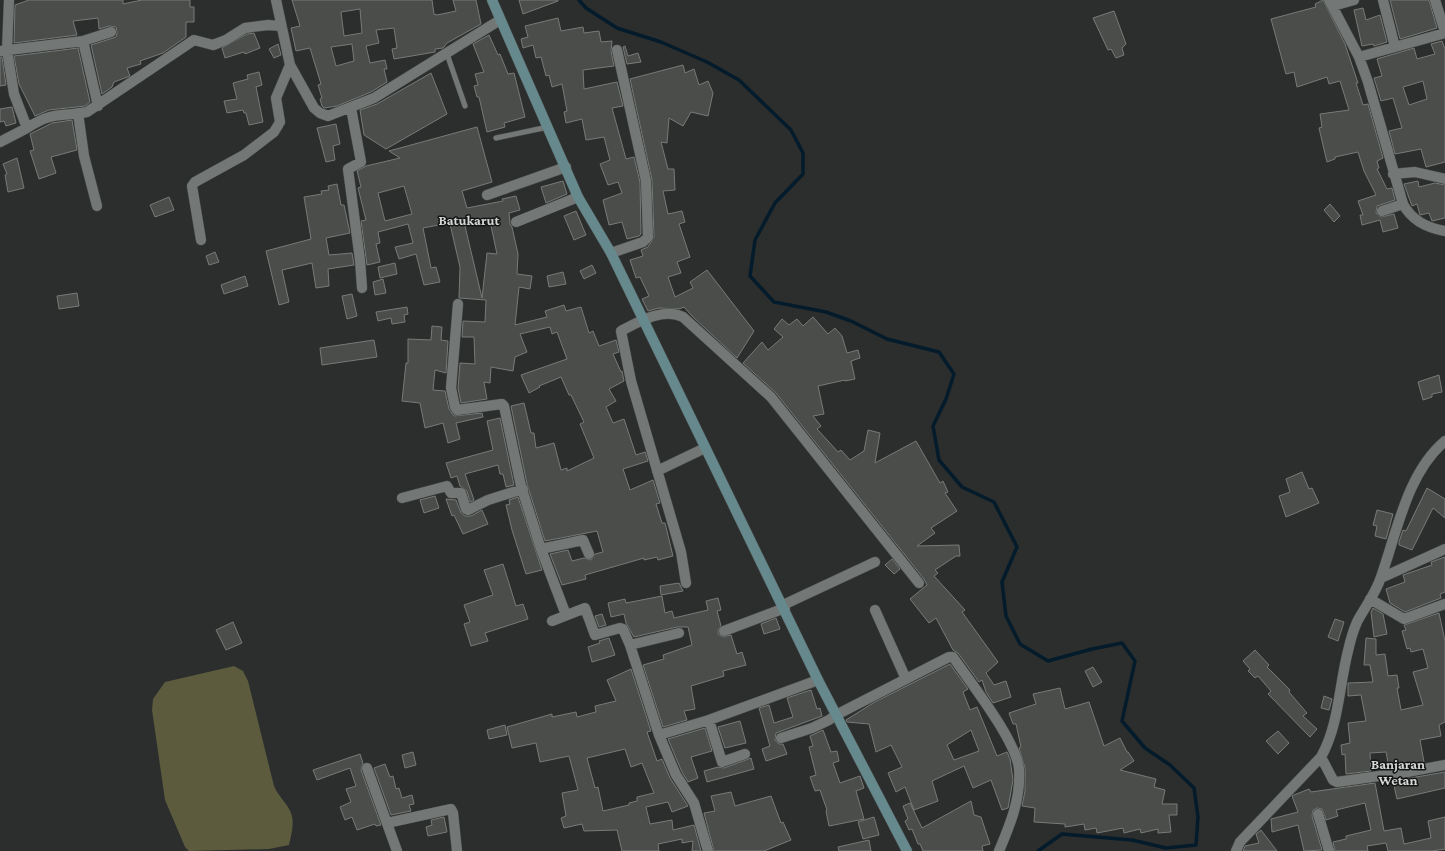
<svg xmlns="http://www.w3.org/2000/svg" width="1445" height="851" font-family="'Crimson Pro',serif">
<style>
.forest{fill:#5c5b3e}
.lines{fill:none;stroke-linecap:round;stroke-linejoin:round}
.stream{stroke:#041b2b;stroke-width:3.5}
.building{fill:#4b4d4b;stroke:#787a78;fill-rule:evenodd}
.lane-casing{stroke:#4a4c4c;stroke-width:6}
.street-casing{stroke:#4a4c4c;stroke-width:11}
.secondary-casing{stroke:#4a4c4c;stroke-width:11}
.lane{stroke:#737776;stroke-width:5}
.street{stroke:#737776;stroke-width:10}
.secondary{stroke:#65898c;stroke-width:10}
.labels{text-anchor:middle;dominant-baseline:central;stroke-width:3;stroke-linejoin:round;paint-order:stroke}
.quarter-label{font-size:14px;font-weight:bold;fill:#d6d8d8;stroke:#141615}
</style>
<rect width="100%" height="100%" fill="#2b2e2d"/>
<path class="forest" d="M234,666L243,671L248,681L274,786C278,796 288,804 291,813C295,823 291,835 289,845L269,849L189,851L185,847L165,800L152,710L153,699L165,682Z"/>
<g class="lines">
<path class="stream" d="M579,0L586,8L617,28L661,42L707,62L739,80L791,130L803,153V174L775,203L755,240L750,276L774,302L826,312L851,321L887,339L939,352L954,374L946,399L933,426L939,460L962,487L994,502L1017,547L1002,582L1006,616L1020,644L1048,661L1092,649L1122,643L1135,661L1122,721L1145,748L1170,765L1194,788L1198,817L1196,845L1166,848L1132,840L1062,834L1038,851"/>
</g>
<path class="building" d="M29,0H123V4L142,0H190V7H194V22H186V37L163,53L140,61L141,64L127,68L130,76L114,82L112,87L102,94L91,45L116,37L117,33L116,27L109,26L99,29L98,18L73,21L77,35L14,43L15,5Z
M292,0H432L434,14L437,15L456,11L453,0H476L481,24L447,43L443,48L435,49V52L394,59L392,49L397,48L394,28L376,30L379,43L366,46L370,63L385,60L387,69H384L387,82L371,92L337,106L324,108L322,106L320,99L322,98L318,85L321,84L310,48L296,51L291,28L300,26ZM360,9L362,33L344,36L341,12ZM352,44L354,61L336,66L331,47Z
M519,0H558V1L523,14Z
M1323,0L1345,44L1358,83H1356L1363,105L1368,104L1383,158L1377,161L1379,168L1377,169L1387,189L1392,188L1395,200L1377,206L1376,213L1381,217L1394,214L1398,228L1383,232L1380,220L1362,225L1360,215H1363L1358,201L1376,195L1364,171L1358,152L1335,157V159L1327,162L1319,128L1322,127L1320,114L1349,110L1340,81L1329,84L1327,77L1297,87L1294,72L1286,74L1271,19L1316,7L1315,4Z
M1390,0H1429L1437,28L1400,39Z
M1363,8L1366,20L1380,15L1387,42L1374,46L1373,44L1362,46L1354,10Z
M1114,11L1126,44L1122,48L1124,55L1116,58L1111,49L1108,50L1093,18Z
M558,18L561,31L583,27L584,33L599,31L601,42L612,41L611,51L614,66L583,70L584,89L617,82L623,106L612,108L626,159L634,157L640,182L641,234L639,236L627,239L622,222L609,225L603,200L622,193L618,182L608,185L600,164L610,160L604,137L586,140L582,119L566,123L564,112L567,111L562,84L552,87L549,75L546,76L541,57L536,58L533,45L523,48L521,39L528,37L525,26Z
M254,33L260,48L245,54L244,52L225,58L222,48L247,34Z
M489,35L498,55L500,54L508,74L514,73L525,117L504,123L505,127L487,132L479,97H477L474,86L478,85L475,74L484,72L473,44Z
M1442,41L1445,49V162L1426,167L1421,149L1395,154L1389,131L1402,128L1393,98L1381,101L1374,78L1382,76L1377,59L1414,48L1417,59L1435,54L1431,44ZM1423,81L1427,99L1409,105L1403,87Z
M278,44L281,55L274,58L269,49Z
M625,46L628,56L638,53L641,62L627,64L623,47Z
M78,48L90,102L85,106L49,110L35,116L19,84L14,56Z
M0,57H2L6,85L0,86Z
M683,65L685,73L694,69L699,85L708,81L713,93L708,116L691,112L683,126L669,118L667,143L661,142L668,169H674L675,190L663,191L668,214L682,211L685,222L679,224L690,257L677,262L681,273L668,277L675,297L693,288L690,282L707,270L754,331L737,358L692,316L684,307L679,309L659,308L648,311L642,299L649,296L640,277L636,278L630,260L643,256L641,250L648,247L654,237L652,180L630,79Z
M259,72L262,85L256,87L263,122L249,125L246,113H244L243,110L227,113L224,101L237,99L233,83L248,79L247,75Z
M431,73L447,114L386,149L364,135L360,110L377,104Z
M12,107L16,123L6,126L4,121L0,122V109Z
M72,120L77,150L51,157L56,173L39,179L30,151L34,150L30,134L52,123Z
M336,124L340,144L333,146L335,160L326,162L317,128Z
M477,127L492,182L462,191L467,208L503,201L502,199L516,196L520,210L509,213L510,224L512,227L518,254L517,274L532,276L530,289L519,287L515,325L547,317L545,311L564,305L566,311L581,307L589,333L593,331L599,346L616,340L619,352L613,354L621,372L622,371L624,381L609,389L616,401L606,407L613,423L624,419L636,455L645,452L648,461L623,469L630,490L653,480L660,503L656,504L662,523H665L673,556L658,560L657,557L644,560V558L585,575L586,579L562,585L550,554L568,550L572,561L584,558L591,560L595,554L603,552L597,531L545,541L527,484L511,406L524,403L531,433H534L536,448L554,443L561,470L567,468V471L594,458L580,424L584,422L571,395H569L561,377L539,386L540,387L529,393L521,375L567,359L557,332L552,334L550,327L520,334L527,352L515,357L513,371L491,367L490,383L484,382L487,399L461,403L458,388L460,363L475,364L474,337H462L463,321L485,322L486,300L459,298L460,267L450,224L445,225L444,224L423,228L431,268L436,267L440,282L424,285L416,254L399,259L395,247L413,243L408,224L378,232L380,243L376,244L380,262L367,265L361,221L366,220L358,188L361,187L357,171L366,166L400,158L389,151ZM404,186L412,214L385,221L378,193ZM490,221L497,254L487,253L482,298L465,226Z
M17,158L24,188L8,192L5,175L7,174L3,164Z
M563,181L567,194L546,203L541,187Z
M1418,181L1419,187L1435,183L1445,185V218L1432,221L1429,213L1420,215L1417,204L1412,206L1404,184Z
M337,184L341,205H344L350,233L326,238L329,255L352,253L354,265L328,269L329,286L316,288L312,263L282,270L289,302L279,305L266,251L311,239L304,197L322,194L321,191L329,190L328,186Z
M169,197L174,210L155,217L150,205Z
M1330,204L1340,216L1334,222L1324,210Z
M576,211L586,235L574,240L564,216Z
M215,252L219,262L209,265L206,256Z
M395,263L397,274L380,278L378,267Z
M592,265L596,273L584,279L580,271Z
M563,272L566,284L549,287L547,276Z
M245,276L248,286L224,294L221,285Z
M383,279L386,293L375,295L373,282Z
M77,293L79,306L59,309L57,296Z
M352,294L357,316L347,319L342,296Z
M407,307L408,314L404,315L405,322L392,324L391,318L378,321L376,312Z
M813,317L828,334L835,328L842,336L847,353L858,350L860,358L851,361L855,379L845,381V380L818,386L824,414L813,416L821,426L817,429L838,452L841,450L850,460L864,451L868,430L880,433L875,463L916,441L940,483L943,481L948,492L945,493L957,511L931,528L935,533L917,546L959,545L960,556H956L935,570L938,573L934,576L965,610L962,612L998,662L986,673L994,685L1006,681L1011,697L993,703L986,692L982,680L979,682L958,653L953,650L936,618L929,623L910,599L927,585L924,579L776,393L743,363L762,342L768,350L783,337L774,329L782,319L789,325L797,319L803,326Z
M432,326L442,327L441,340L448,341L446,373L435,370L433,390L445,391L449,409L454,416L482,413L483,417L456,423L460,439L448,443L443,423L425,428L420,403L402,401L406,363H408V339L431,340Z
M374,340L377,357L322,365L320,348Z
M1439,375L1442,392L1432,394V397L1423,400L1418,382Z
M500,418L514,485L506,487L503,474H500L498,465L465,474L474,500L470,502L467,491L460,486L457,476L451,478L446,463L493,450L487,421Z
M1302,472L1309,489L1312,488L1319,503L1286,517L1279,496L1290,492L1286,479Z
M1427,488L1445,499V518L1433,508L1412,550L1399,545V542L1403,530L1406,531Z
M435,496L439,508L424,513L420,500Z
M518,497L542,570L526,574L512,530L506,505L510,504L509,500Z
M446,499L456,500L461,513L465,516H471L482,510L488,524L463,534L454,515L452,516Z
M1377,510L1393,514L1386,539L1375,536L1377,526L1373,525Z
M1445,557V592L1440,594L1441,598L1405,612L1390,603L1386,589L1405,582L1403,575L1432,565L1431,562Z
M892,559L900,569L894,574L885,565Z
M503,564L516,606L523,604L528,619L485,633L488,641L471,646L464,624L470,622L464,605L493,595L484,570Z
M679,583L683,591L661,595L660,586Z
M662,596L665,613L672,611L674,618L708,610L706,601L718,598L721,610L717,611L721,626L718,630V634L723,637L731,635L737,654L742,652L746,665L723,671L724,676L691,686L695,709L684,711L687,720L663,727L643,665L664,659L663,655L692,645L688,627H677L634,637L626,623L624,614L611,617L608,603L625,599L626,603Z
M1373,608L1383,614L1387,634L1374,637L1371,612Z
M1439,613L1445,641V722L1439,725L1441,736L1420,740L1424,762L1389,768L1386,752L1370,753L1371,771L1346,774L1345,754L1342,755L1341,745L1350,743L1348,723L1366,721L1361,695L1348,696V683L1373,682L1370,665H1364L1366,638L1376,639V655L1385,654L1388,676L1397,675L1399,688H1397L1401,710L1423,705L1413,672L1428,668L1423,649L1411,652L1410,648L1407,649L1402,631L1406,630L1404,625Z
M602,614L606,625L599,627L595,616Z
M776,618L780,629L764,634L761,624Z
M1335,619L1344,622L1338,641L1328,637Z
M233,622L242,643L226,650L216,630Z
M609,638L615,655L592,662L588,647L600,643L599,641Z
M1255,650L1269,665L1267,667L1290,690L1289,692L1307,713L1303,716L1317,729L1310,737L1268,694L1271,691L1258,676L1255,678L1248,671L1250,669L1243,661Z
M950,664L968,689L963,692L970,710L977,707L997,756L1007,752L1010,759L1013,780L1008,808L1002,810L991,780L973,788L964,766L932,781L938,801L914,810L905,787L896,792L888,773L902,767L891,745L876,752L869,724L847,722L846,720L873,703ZM971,730L979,751L954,760L947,745Z
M1093,667L1102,682L1093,687L1085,671Z
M631,669L651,731L647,732L657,761L662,759L670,778L688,806L672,812L668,802L646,807L650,824L672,820L673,830L694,825L701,851H692L693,841L682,843V839L658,844L659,851H622L617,830L584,831L582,824L564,828L561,818L566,816L562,793L578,790L569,756L540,762L536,743L512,748L507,727L552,714V717L576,712L577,717L596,712L595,706L616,701L607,680ZM625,749L631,767L642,763L654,793L637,797V801L629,803V805L603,811L598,787L595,788L587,758Z
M1060,688L1065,709L1089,702L1104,746L1120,738L1127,752H1128L1134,761L1120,770L1156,779L1154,787L1165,790L1162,804H1177V815H1169L1171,832L1158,833V829L1141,833L1140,829L1124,833L1123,828L1097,833L1096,828L1085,830L1084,824L1065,827V824L1034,822L1035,808L1022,806L1025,791V768L1019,748L1021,747L1016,724H1013L1009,713L1036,704L1033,694Z
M811,690L817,709L820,708L822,716L776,733L775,740L779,744H783L787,754L766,761L762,749L770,746L759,708L769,705L774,723L793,717L787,698Z
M1324,696L1332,699L1329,710L1321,708Z
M740,721L746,743L725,748L718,727Z
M505,725L507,735L489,739L487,730Z
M705,728L712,751L691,757L698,778L688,782L682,772L668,739Z
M823,730L831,752L837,751L839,761L833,763L840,783L860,776L864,788L856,791L864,819L829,826L826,811L827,810L820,790L815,791L810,777L816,775L809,747L813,746L810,736Z
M1278,731L1289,743L1278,754L1266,741Z
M413,752L416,765L405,768L402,755Z
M360,754L363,763L361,770L381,825L376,826L375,824L357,830L352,817L345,820L340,807L351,802L346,789L356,786L350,768L317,780L313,770Z
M751,758L754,769L707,782L704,771L718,767L724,768Z
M385,764L390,777L393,776L396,789L399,788L402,798L412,795L414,804L409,805L411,811L391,815L374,768Z
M1445,772V788L1397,799L1393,781Z
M1375,783L1384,831L1401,828L1404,844L1431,838L1428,821L1445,817V849L1432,851H1388L1386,843L1367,846L1368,851H1335L1333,842L1346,839V836L1371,830L1365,803L1336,810L1338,816L1326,820L1322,809L1317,808L1313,810L1312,816L1322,850L1304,851L1298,825L1272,832L1271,819L1298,812L1292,796L1294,795L1309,789L1311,792Z
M731,792L735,806L771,796L781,823L783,822L791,840L764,851H714L704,813L715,811L711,796Z
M971,801L974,815L981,817L990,844L982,846L983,851H923L920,844H918L912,829L909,830L905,821L908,819L903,806L910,803L922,828Z
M444,817L447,832L428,836L426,827L432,825L431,820Z
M874,817L879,835L863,839L858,822Z
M1261,830L1277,851H1243L1245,846L1259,843L1256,834Z
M869,840L871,851H839L838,847Z"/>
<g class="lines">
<defs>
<path id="lane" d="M447,54L465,106
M496,138L548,127"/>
<path id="street" d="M276,0L290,65L314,108L320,113L328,116L374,98L500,20
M1329,0L1359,57L1368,82L1403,204C1412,221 1427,228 1445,231
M1383,0L1395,47
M1435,0L1445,32
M1333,6L1354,0
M83,41L98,106
M0,51L83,41L111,32
M1359,57L1445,33
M351,108L361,162L348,169L360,260L362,288
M78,113L84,156L97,206
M27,128C53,111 60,117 87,112L194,40L213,45L226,40L245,28L268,25L281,26
M0,142L27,128L14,94L7,50L9,0
M1393,174L1415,172L1445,179
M487,195L566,167
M1382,211L1403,204
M516,222L578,197
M201,240L192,186L195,182L244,155L274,132L280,122L276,98L290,65
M611,253L643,242L648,237L646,181L617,50
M458,304L451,388L455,407L457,410L502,404L504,406L521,486L541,549L566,615
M657,471L705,448
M402,498L447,486L451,493H461L466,509L468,510L488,500L523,489
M541,549L583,540L589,554
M1381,578L1445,549
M686,583L681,552L631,381L621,331C638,322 664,307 683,317L771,397L919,583
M1370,599L1404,619L1445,604
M783,605L875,562
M875,610L906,679
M552,621L585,608L595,635L620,628L623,629L630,645L659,735L709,720L818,680
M724,631L785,608
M630,645L679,633
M709,720L722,762L745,754
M659,735L676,775L694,803L708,851
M781,738L812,728L829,720L836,715L949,657H953C970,682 1016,740 1019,769C1021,799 1010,825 999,851
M1321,757L1333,780L1337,782L1407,772L1445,765
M367,768L397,851
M1318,814L1329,851
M387,823L451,809L453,813L457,851
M1236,851L1240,842L1321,757C1339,725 1339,686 1348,651C1350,642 1353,631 1357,622C1365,607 1376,593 1381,577C1397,532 1407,473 1445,441"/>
<path id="secondary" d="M492,0L578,197L611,253L818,680L907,851"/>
</defs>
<use href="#lane" class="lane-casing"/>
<use href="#street" class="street-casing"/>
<use href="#secondary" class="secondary-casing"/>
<use href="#lane" class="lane"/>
<use href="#street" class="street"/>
<use href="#secondary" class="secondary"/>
</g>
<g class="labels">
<g class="quarter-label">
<text x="469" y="220">Batukarut</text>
<text x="1398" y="764">Banjaran<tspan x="1398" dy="16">Wetan</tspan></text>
</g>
</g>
</svg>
